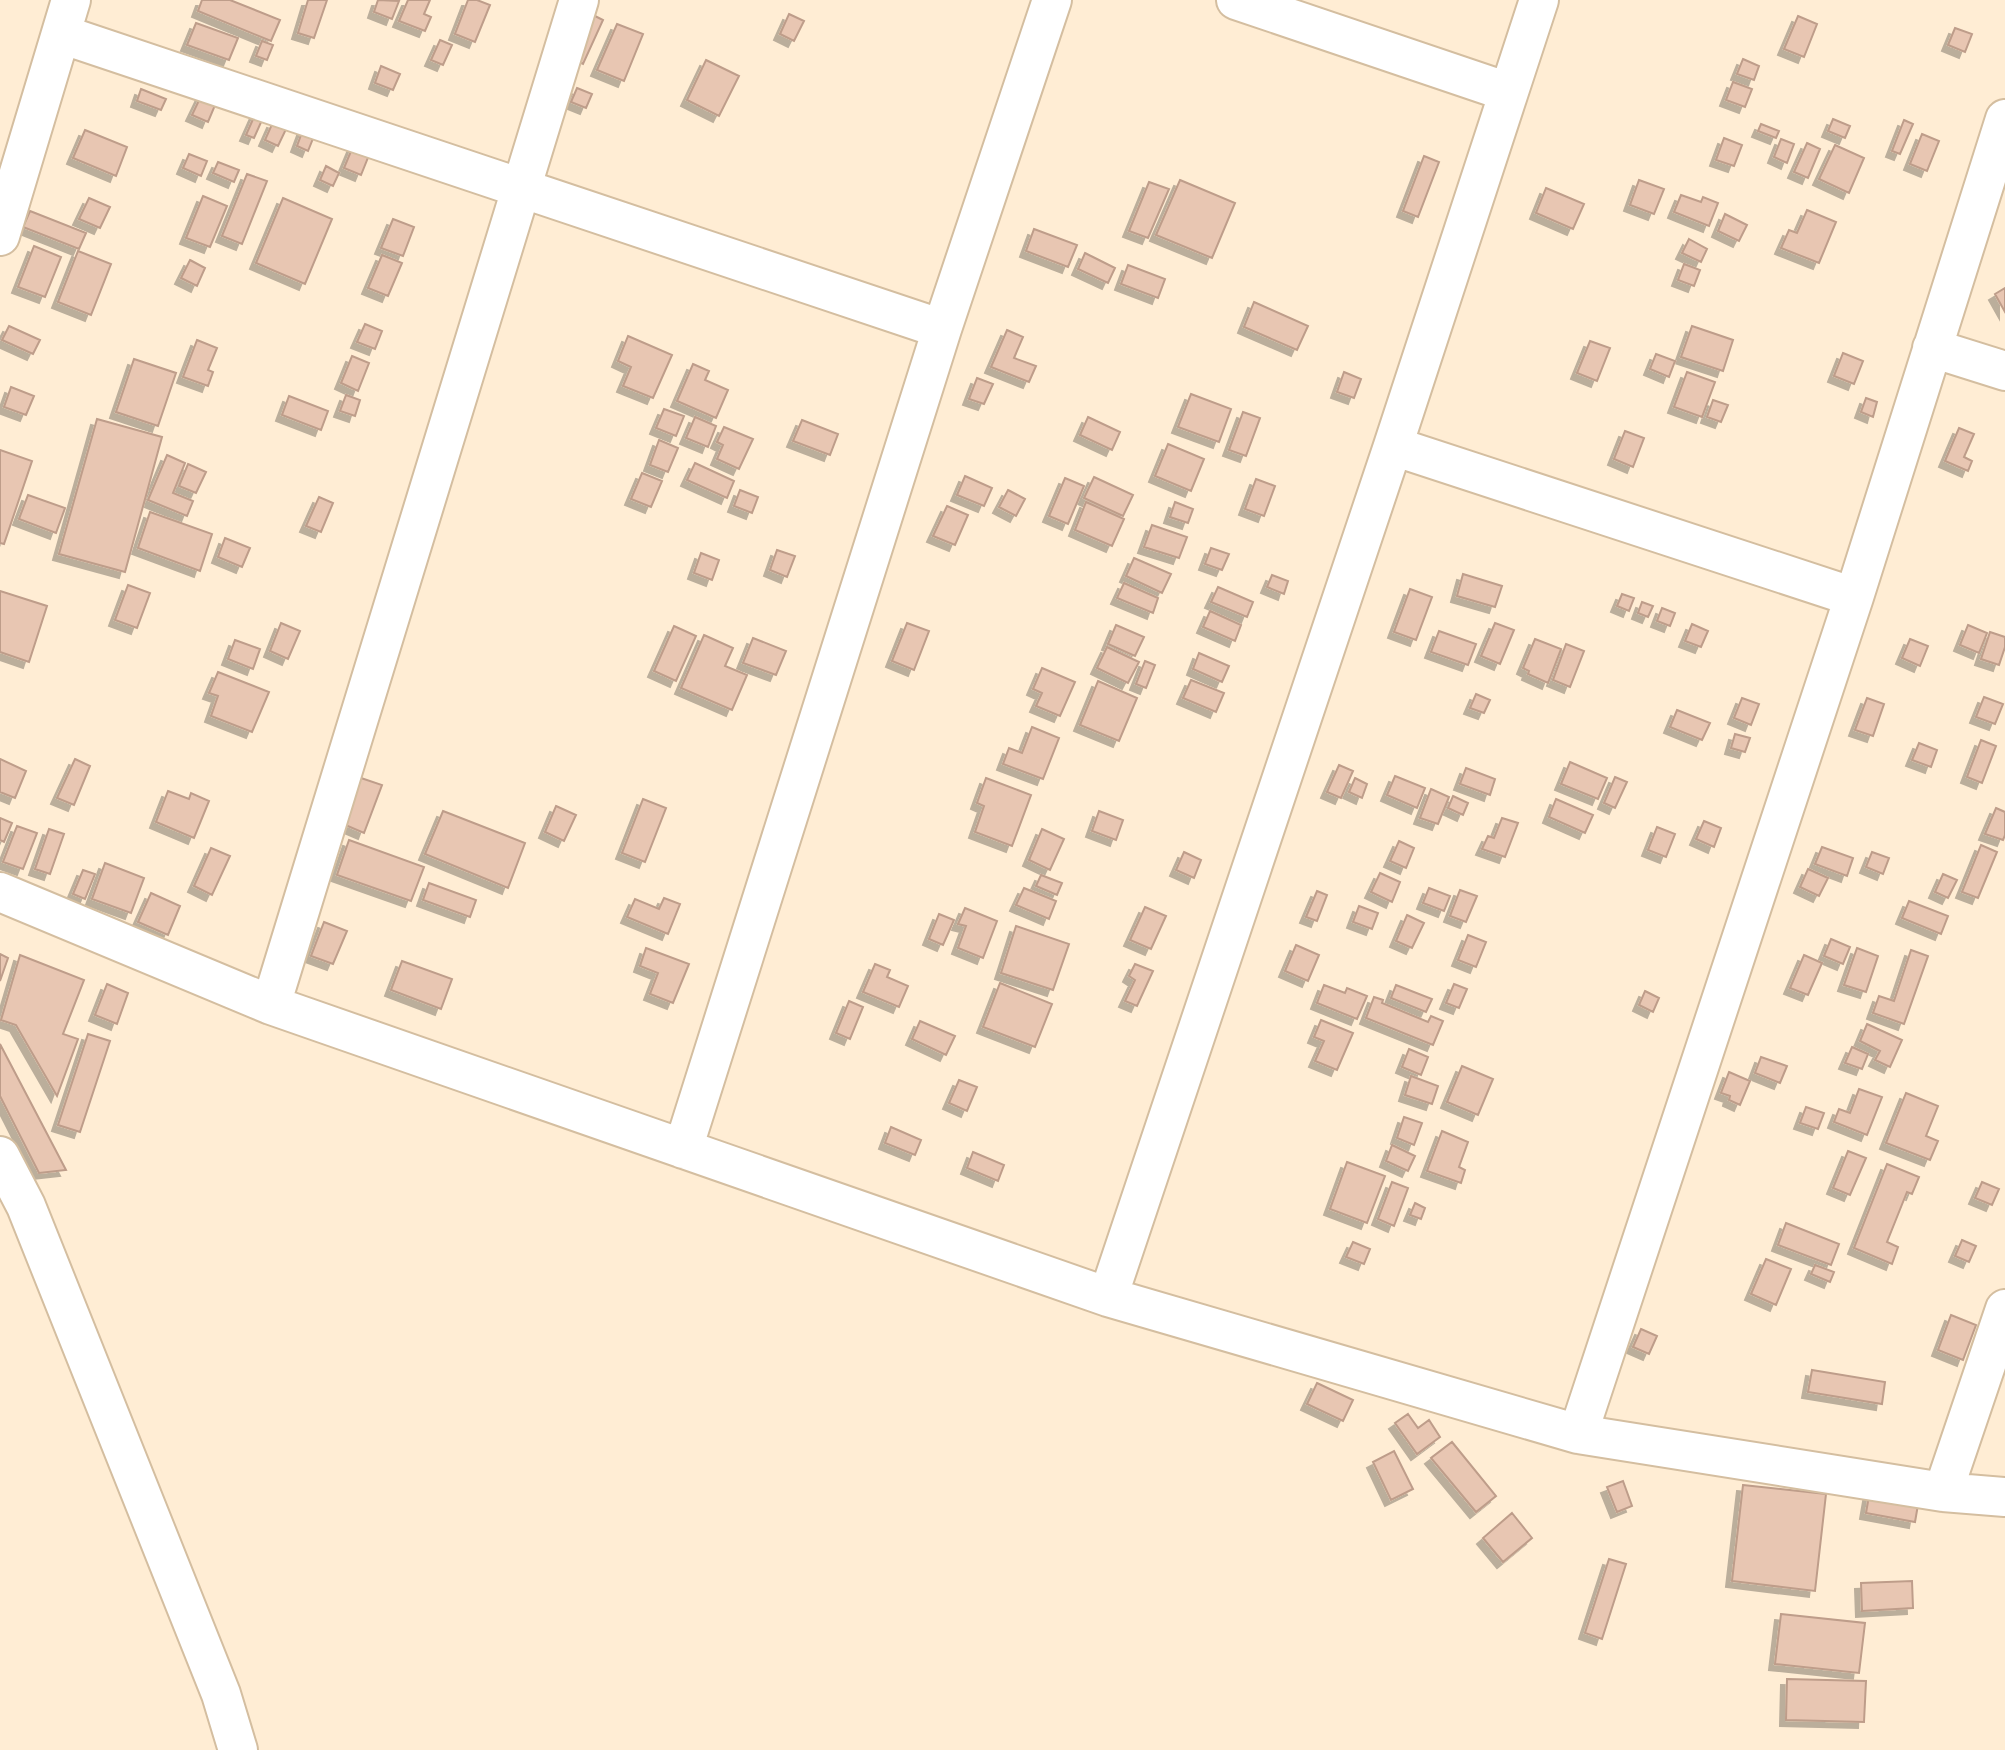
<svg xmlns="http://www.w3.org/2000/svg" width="2005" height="1750" font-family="'IBM Plex Sans',sans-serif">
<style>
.building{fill:#e8c6b2;stroke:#be9d8a;stroke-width:2;filter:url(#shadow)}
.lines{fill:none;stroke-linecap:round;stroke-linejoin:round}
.street-casing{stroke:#d4bea0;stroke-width:42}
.secondary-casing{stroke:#d4bea0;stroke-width:42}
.street{stroke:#fff;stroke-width:38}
.secondary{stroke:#fff;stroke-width:38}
</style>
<defs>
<filter id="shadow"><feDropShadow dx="-6" dy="6" stdDeviation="0" flood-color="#0004"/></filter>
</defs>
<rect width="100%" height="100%" fill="#ffedd4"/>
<path class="building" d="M202,0H230L280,20L271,41L198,11Z
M308,0H327L314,38L298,33Z
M378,0L399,1L392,19L374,12Z
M408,0H430L424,14L431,17L425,31L399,21Z
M468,0H477L490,5L475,42L455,34Z
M585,11L603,20L583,64L566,56Z
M789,14L804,21L794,41L780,34Z
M1798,16L1817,24L1804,57L1784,49Z
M196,23L238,38L229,60L187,45Z
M617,24L643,34L624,81L597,70Z
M1955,28L1972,34L1965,52L1948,45Z
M440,40L452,45L443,65L431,60Z
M262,41L273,45L267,60L256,56Z
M1743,59L1759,66L1754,80L1737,74Z
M706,60L739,76L719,116L687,100Z
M381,66L400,74L393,90L375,83Z
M1733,82L1752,89L1745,107L1726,100Z
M577,88L592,94L586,108L571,102Z
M141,89L166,99L161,110L137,101Z
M203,92L218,98L208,122L192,115Z
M258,108L266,111L254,138L246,135Z
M1833,119L1850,126L1845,138L1828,131Z
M1904,120L1913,124L1900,154L1892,151Z
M273,122L287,127L278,146L265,140Z
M1761,124L1779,131L1776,138L1758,131Z
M304,127L316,131L308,151L297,146Z
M85,130L127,147L116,176L73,158Z
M1922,134L1939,141L1927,171L1910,164Z
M1724,138L1742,145L1734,166L1716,160Z
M1781,139L1794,144L1787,163L1774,157Z
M1807,143L1820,149L1808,178L1794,172Z
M354,144L371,150L361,175L344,168Z
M1835,145L1864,158L1849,193L1819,179Z
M189,154L207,161L201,176L183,168Z
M1424,156L1439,162L1418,217L1403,211Z
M218,162L239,170L234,182L213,173Z
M326,166L339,173L333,186L320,180Z
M247,174L267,181L242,244L222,236Z
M1180,180L1235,203L1212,258L1156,235Z
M1639,180L1664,189L1654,214L1630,205Z
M1149,182L1169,189L1148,238L1129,231Z
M1546,188L1584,204L1573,229L1536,213Z
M1681,195L1701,202L1703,197L1718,203L1709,226L1674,212Z
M203,196L227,206L210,247L186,238Z
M89,198L110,207L100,228L79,219Z
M283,198L332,219L305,284L256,263Z
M1807,210L1836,222L1819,263L1781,248L1789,230L1797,233Z
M30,211L86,233L79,249L23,227Z
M1725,214L1747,225L1739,241L1718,231Z
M393,219L414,227L403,256L381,248Z
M1034,229L1077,245L1068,267L1026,251Z
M1689,239L1707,249L1701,262L1682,253Z
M34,246L61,257L45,297L18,287Z
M78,251L111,264L91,315L58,302Z
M1085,253L1115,268L1108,283L1078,269Z
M382,255L402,263L388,296L368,288Z
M190,260L205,268L197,286L181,278Z
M1684,264L1700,270L1694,286L1678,280Z
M1128,265L1165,279L1158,298L1121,284Z
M2005,288V312L1995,294Z
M1254,302L1308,326L1297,350L1244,327Z
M365,324L382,331L375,349L357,342Z
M9,326L40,340L33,354L2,340Z
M1692,326L1733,340L1723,371L1681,357Z
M1007,330L1023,337L1014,358L1036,366L1029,382L991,367Z
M628,336L672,355L653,398L623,386L631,367L618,361Z
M197,340L217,348L208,370L213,372L208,386L183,377Z
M1590,341L1610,348L1597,381L1577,373Z
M1843,353L1863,361L1854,384L1834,376Z
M1656,354L1675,361L1669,377L1650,369Z
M352,356L369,363L358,391L341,383Z
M134,359L176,373L158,426L116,412Z
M693,364L709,371L705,380L728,390L716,418L677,401Z
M1344,372L1361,379L1354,398L1337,392Z
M1687,372L1715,382L1702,417L1674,407Z
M977,378L993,384L984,404L969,399Z
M11,387L34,396L26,415L4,407Z
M1191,394L1231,409L1219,442L1178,427Z
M346,395L360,400L355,416L340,411Z
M289,396L328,411L321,430L282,415Z
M1866,398L1877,402L1873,417L1861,412Z
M1713,400L1728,405L1721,422L1707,417Z
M664,409L684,416L676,436L656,428Z
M1243,412L1260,418L1246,456L1229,450Z
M695,417L716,426L708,447L686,438Z
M1088,417L1120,432L1112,450L1080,435Z
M97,419L162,437L125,572L59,554Z
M802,420L838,434L830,455L793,441Z
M724,427L753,439L739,469L717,459L723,445L717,442Z
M1959,428L1974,434L1964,457L1972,461L1968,471L1945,461Z
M1625,431L1644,438L1633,467L1614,459Z
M659,440L678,448L668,472L650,465Z
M1168,444L1204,459L1191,491L1155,476Z
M0,450L32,461L4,544L0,543Z
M167,455L185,463L173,493L193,501L187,516L148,500Z
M695,463L734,481L727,498L687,480Z
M188,464L206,472L196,493L179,486Z
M642,473L662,481L651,507L631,499Z
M965,476L992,488L984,506L957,495Z
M1094,477L1133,495L1123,516L1084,498Z
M1065,478L1084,486L1068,524L1049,516Z
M1256,479L1275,486L1264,516L1245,509Z
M740,490L758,497L752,513L734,506Z
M1008,490L1025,499L1016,516L999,507Z
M28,495L65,508L56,533L19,519Z
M319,497L333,503L321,532L306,526Z
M1086,502L1124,519L1112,546L1075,530Z
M1175,502L1193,509L1188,523L1170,517Z
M947,506L968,515L955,545L933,536Z
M150,512L212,534L200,571L138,548Z
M1152,525L1187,537L1179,558L1144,547Z
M225,538L250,548L242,567L218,557Z
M1211,548L1229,554L1222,570L1205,564Z
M777,550L795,556L787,577L770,570Z
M701,553L719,560L712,580L694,573Z
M1134,558L1171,574L1162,593L1126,576Z
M1463,574L1502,586L1495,607L1457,596Z
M1272,575L1288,581L1284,594L1267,587Z
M1124,583L1158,598L1153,613L1117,598Z
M128,585L150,593L137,628L115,620Z
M1218,587L1253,602L1247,617L1211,602Z
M1410,589L1432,597L1416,640L1394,632Z
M0,591L47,606L29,662L0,652Z
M1622,594L1634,598L1629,611L1617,606Z
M1642,602L1653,606L1648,617L1638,613Z
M1662,608L1675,613L1670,626L1657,621Z
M1210,611L1241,625L1235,641L1203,627Z
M281,623L300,631L288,659L270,651Z
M907,623L929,631L914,670L892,661Z
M1495,623L1514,630L1500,664L1481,656Z
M1692,624L1708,631L1701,647L1685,641Z
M1116,625L1144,637L1135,656L1108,644Z
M1968,625L1987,633L1979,653L1960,645Z
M674,626L696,636L676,681L654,671Z
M1439,631L1476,644L1468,665L1431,652Z
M1990,632L2005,637V647L1999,665L1981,659Z
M704,635L733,648L725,666L747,675L732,710L681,688Z
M753,638L786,651L776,675L743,663Z
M1535,639L1561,649L1548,683L1528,674L1529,671L1523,668Z
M1910,639L1928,646L1920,666L1902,658Z
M235,640L260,649L253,669L228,659Z
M1566,644L1584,651L1570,687L1553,680Z
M1107,647L1139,662L1128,683L1097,668Z
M1199,653L1229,666L1222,682L1193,669Z
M1145,661L1155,665L1146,688L1136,684Z
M1042,668L1075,682L1060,716L1036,706L1042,693L1033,689Z
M218,672L269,692L252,732L211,716L218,696L209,693Z
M1191,680L1224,693L1216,712L1183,698Z
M1098,681L1137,698L1119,741L1080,725Z
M1476,694L1490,700L1484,713L1470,708Z
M1984,697L2003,704L1995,724L1976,717Z
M1742,698L1759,704L1751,725L1734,718Z
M1867,698L1884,704L1873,736L1855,730Z
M1677,710L1710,723L1702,740L1670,727Z
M1032,727L1059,738L1043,779L1003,764L1009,748L1022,753Z
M1735,734L1750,738L1745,752L1731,748Z
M1981,740L1996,746L1982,783L1967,777Z
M1919,743L1937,750L1931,767L1912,760Z
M0,759L26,771L15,798L0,792Z
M75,759L90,766L74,805L57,798Z
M1570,762L1607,778L1598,799L1561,784Z
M1339,765L1353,771L1341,798L1327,792Z
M1466,768L1495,779L1490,795L1460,784Z
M1395,776L1425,788L1417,808L1387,795Z
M1615,777L1627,782L1615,808L1604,803Z
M361,778L382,785L364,833L343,824Z
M986,778L1031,795L1012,846L975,832L984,806L977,803Z
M1355,778L1367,784L1362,798L1349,792Z
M1431,789L1449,797L1438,824L1420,818Z
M168,791L189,799L191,793L209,801L194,838L156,822Z
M1453,796L1468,803L1463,815L1448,808Z
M643,799L666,808L645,862L622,853Z
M1556,799L1593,815L1585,833L1549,817Z
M556,806L576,815L564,841L545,832Z
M1996,808L2005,812V835L2003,840L1985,834Z
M443,811L525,843L508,888L425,854Z
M1099,811L1123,820L1116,840L1092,831Z
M0,818L12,823L4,842L0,840Z
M1502,818L1518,823L1505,857L1482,849L1488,836L1494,838Z
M1704,821L1721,828L1714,847L1696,839Z
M17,826L37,833L23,869L3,862Z
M1657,827L1675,834L1666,857L1648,850Z
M49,829L64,834L50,874L35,869Z
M1042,829L1064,839L1050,870L1029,860Z
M349,840L424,867L411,901L337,875Z
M1399,841L1414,848L1406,868L1390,861Z
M1981,845L1997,852L1978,898L1962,892Z
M1822,847L1853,858L1847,876L1815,864Z
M211,848L230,856L212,895L194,886Z
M1184,852L1201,860L1194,878L1176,870Z
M1872,852L1889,858L1883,874L1866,867Z
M105,863L144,878L131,913L92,899Z
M1808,869L1828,878L1819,896L1800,887Z
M83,870L95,874L85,899L73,894Z
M1380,873L1400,882L1392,902L1371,892Z
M1943,874L1957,880L1948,898L1935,892Z
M1041,875L1062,883L1057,895L1036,886Z
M429,883L476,900L470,917L423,900Z
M1024,888L1056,901L1049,919L1016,905Z
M1429,888L1450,896L1444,911L1423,903Z
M1460,890L1477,896L1466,922L1450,916Z
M1317,891L1327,895L1317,921L1306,917Z
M151,893L180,906L168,935L138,922Z
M664,898L680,904L668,934L627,917L635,899L659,909Z
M1909,901L1948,916L1941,934L1902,918Z
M1359,906L1378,913L1372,929L1353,922Z
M1145,907L1166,916L1151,949L1130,940Z
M965,908L997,921L983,958L958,948L966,926L958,924Z
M939,914L954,920L943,945L929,939Z
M1407,915L1424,923L1412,948L1396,941Z
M324,922L347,931L333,964L311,956Z
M1016,926L1069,944L1053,990L1001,973Z
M1468,935L1486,942L1476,967L1458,960Z
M1831,939L1850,947L1843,964L1824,956Z
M1296,945L1319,955L1308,981L1285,971Z
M646,948L689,964L673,1003L650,994L658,973L640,966Z
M1857,948L1878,956L1866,992L1844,985Z
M1911,950L1928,956L1904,1024L1873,1013L1879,996L1894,1001Z
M0,954L8,958L0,981Z
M20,955L84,980L63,1034L78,1039L57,1096L16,1025L1,1020Z
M1804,955L1822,963L1808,995L1790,988Z
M402,961L452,979L441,1009L391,990Z
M875,964L890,970L887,977L908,986L899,1007L863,992Z
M1135,964L1153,971L1137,1006L1125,1001L1135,980L1129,976Z
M1000,983L1052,1004L1035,1047L983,1027Z
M107,984L128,993L117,1024L95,1015Z
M1454,984L1467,989L1459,1008L1446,1003Z
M1324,985L1345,993L1347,988L1367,996L1357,1019L1317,1003Z
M1396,985L1432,999L1426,1012L1391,998Z
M1645,991L1659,998L1653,1012L1639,1005Z
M1374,997L1383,1000L1382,1003L1428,1022L1431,1016L1443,1021L1433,1045L1366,1018Z
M849,1001L863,1007L850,1039L836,1033Z
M1321,1020L1353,1033L1337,1070L1315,1061L1324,1041L1314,1037Z
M920,1021L955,1036L946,1055L912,1039Z
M1867,1024L1902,1040L1890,1067L1875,1060L1880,1051L1860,1041Z
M88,1034L110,1041L80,1132L58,1125Z
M0,1044L66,1170L39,1173L0,1096Z
M1852,1047L1868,1054L1862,1069L1845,1063Z
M1409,1049L1428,1057L1421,1075L1402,1067Z
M1761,1057L1787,1066L1780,1083L1755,1073Z
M1462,1066L1493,1079L1478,1115L1447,1102Z
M1729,1072L1750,1081L1740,1105L1729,1100L1730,1096L1721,1093Z
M1411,1076L1438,1086L1432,1104L1405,1095Z
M959,1080L977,1087L967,1111L949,1103Z
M1859,1089L1882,1097L1867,1135L1834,1122L1839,1109L1850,1113Z
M1906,1093L1938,1106L1926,1136L1938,1141L1930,1160L1886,1143Z
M1806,1107L1824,1113L1818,1129L1800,1123Z
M1404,1117L1422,1123L1414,1145L1397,1138Z
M891,1127L921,1140L915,1155L885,1143Z
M1442,1131L1468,1142L1459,1167L1465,1170L1461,1183L1427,1171Z
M1392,1145L1415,1156L1408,1171L1386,1161Z
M1848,1151L1866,1158L1850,1195L1833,1188Z
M973,1152L1004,1165L998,1181L967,1168Z
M1347,1162L1385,1176L1367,1223L1330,1209Z
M1887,1164L1919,1177L1912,1194L1907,1192L1887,1242L1898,1247L1892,1264L1854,1248Z
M1392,1182L1408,1188L1394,1226L1378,1219Z
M1982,1182L1999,1189L1992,1205L1975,1198Z
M1415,1203L1425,1208L1421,1219L1410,1215Z
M1786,1223L1839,1244L1831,1265L1778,1245Z
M1962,1240L1976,1246L1969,1262L1955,1256Z
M1353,1242L1370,1249L1364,1264L1346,1257Z
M1766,1259L1791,1269L1776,1305L1751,1294Z
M1815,1265L1834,1272L1830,1282L1811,1274Z
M1951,1315L1976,1325L1963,1360L1938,1350Z
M1641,1329L1657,1336L1649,1354L1633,1347Z
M1812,1370L1885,1382L1882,1404L1808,1392Z
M1317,1383L1353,1400L1343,1421L1307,1404Z
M1408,1414L1418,1428L1429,1420L1440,1437L1417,1454L1395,1423Z
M1452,1442L1496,1496L1476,1512L1431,1458Z
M1394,1451L1413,1489L1391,1500L1373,1462Z
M1623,1481L1632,1506L1617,1512L1607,1487Z
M1743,1485L1826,1494L1815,1591L1732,1581Z
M1870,1490L1919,1499L1915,1522L1866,1513Z
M1512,1513L1532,1538L1503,1562L1483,1538Z
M1609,1559L1626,1564L1602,1639L1585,1633Z
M1912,1581L1913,1608L1862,1611L1861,1583Z
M1781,1614L1865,1623L1859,1673L1775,1664Z
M1787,1679L1866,1681L1864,1722L1786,1720Z"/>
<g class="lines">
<defs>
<path id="street" d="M1236,0L1508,92
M61,34L942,329
M0,236L71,0
M1932,348L2005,371
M1393,446L1854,597
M0,892L271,1005L1108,1297L1578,1434L1943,1492L2005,1497
M271,1005L579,0
M683,1149L942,329L1052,0
M1108,1297L1393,446L1539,0
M1578,1434L1854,597L2005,119
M1943,1492L2005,1309"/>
<path id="secondary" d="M0,1156L26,1206L221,1694L238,1750"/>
</defs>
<use href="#street" class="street-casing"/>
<use href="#secondary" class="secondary-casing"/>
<use href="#street" class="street"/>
<use href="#secondary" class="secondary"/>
</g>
</svg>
